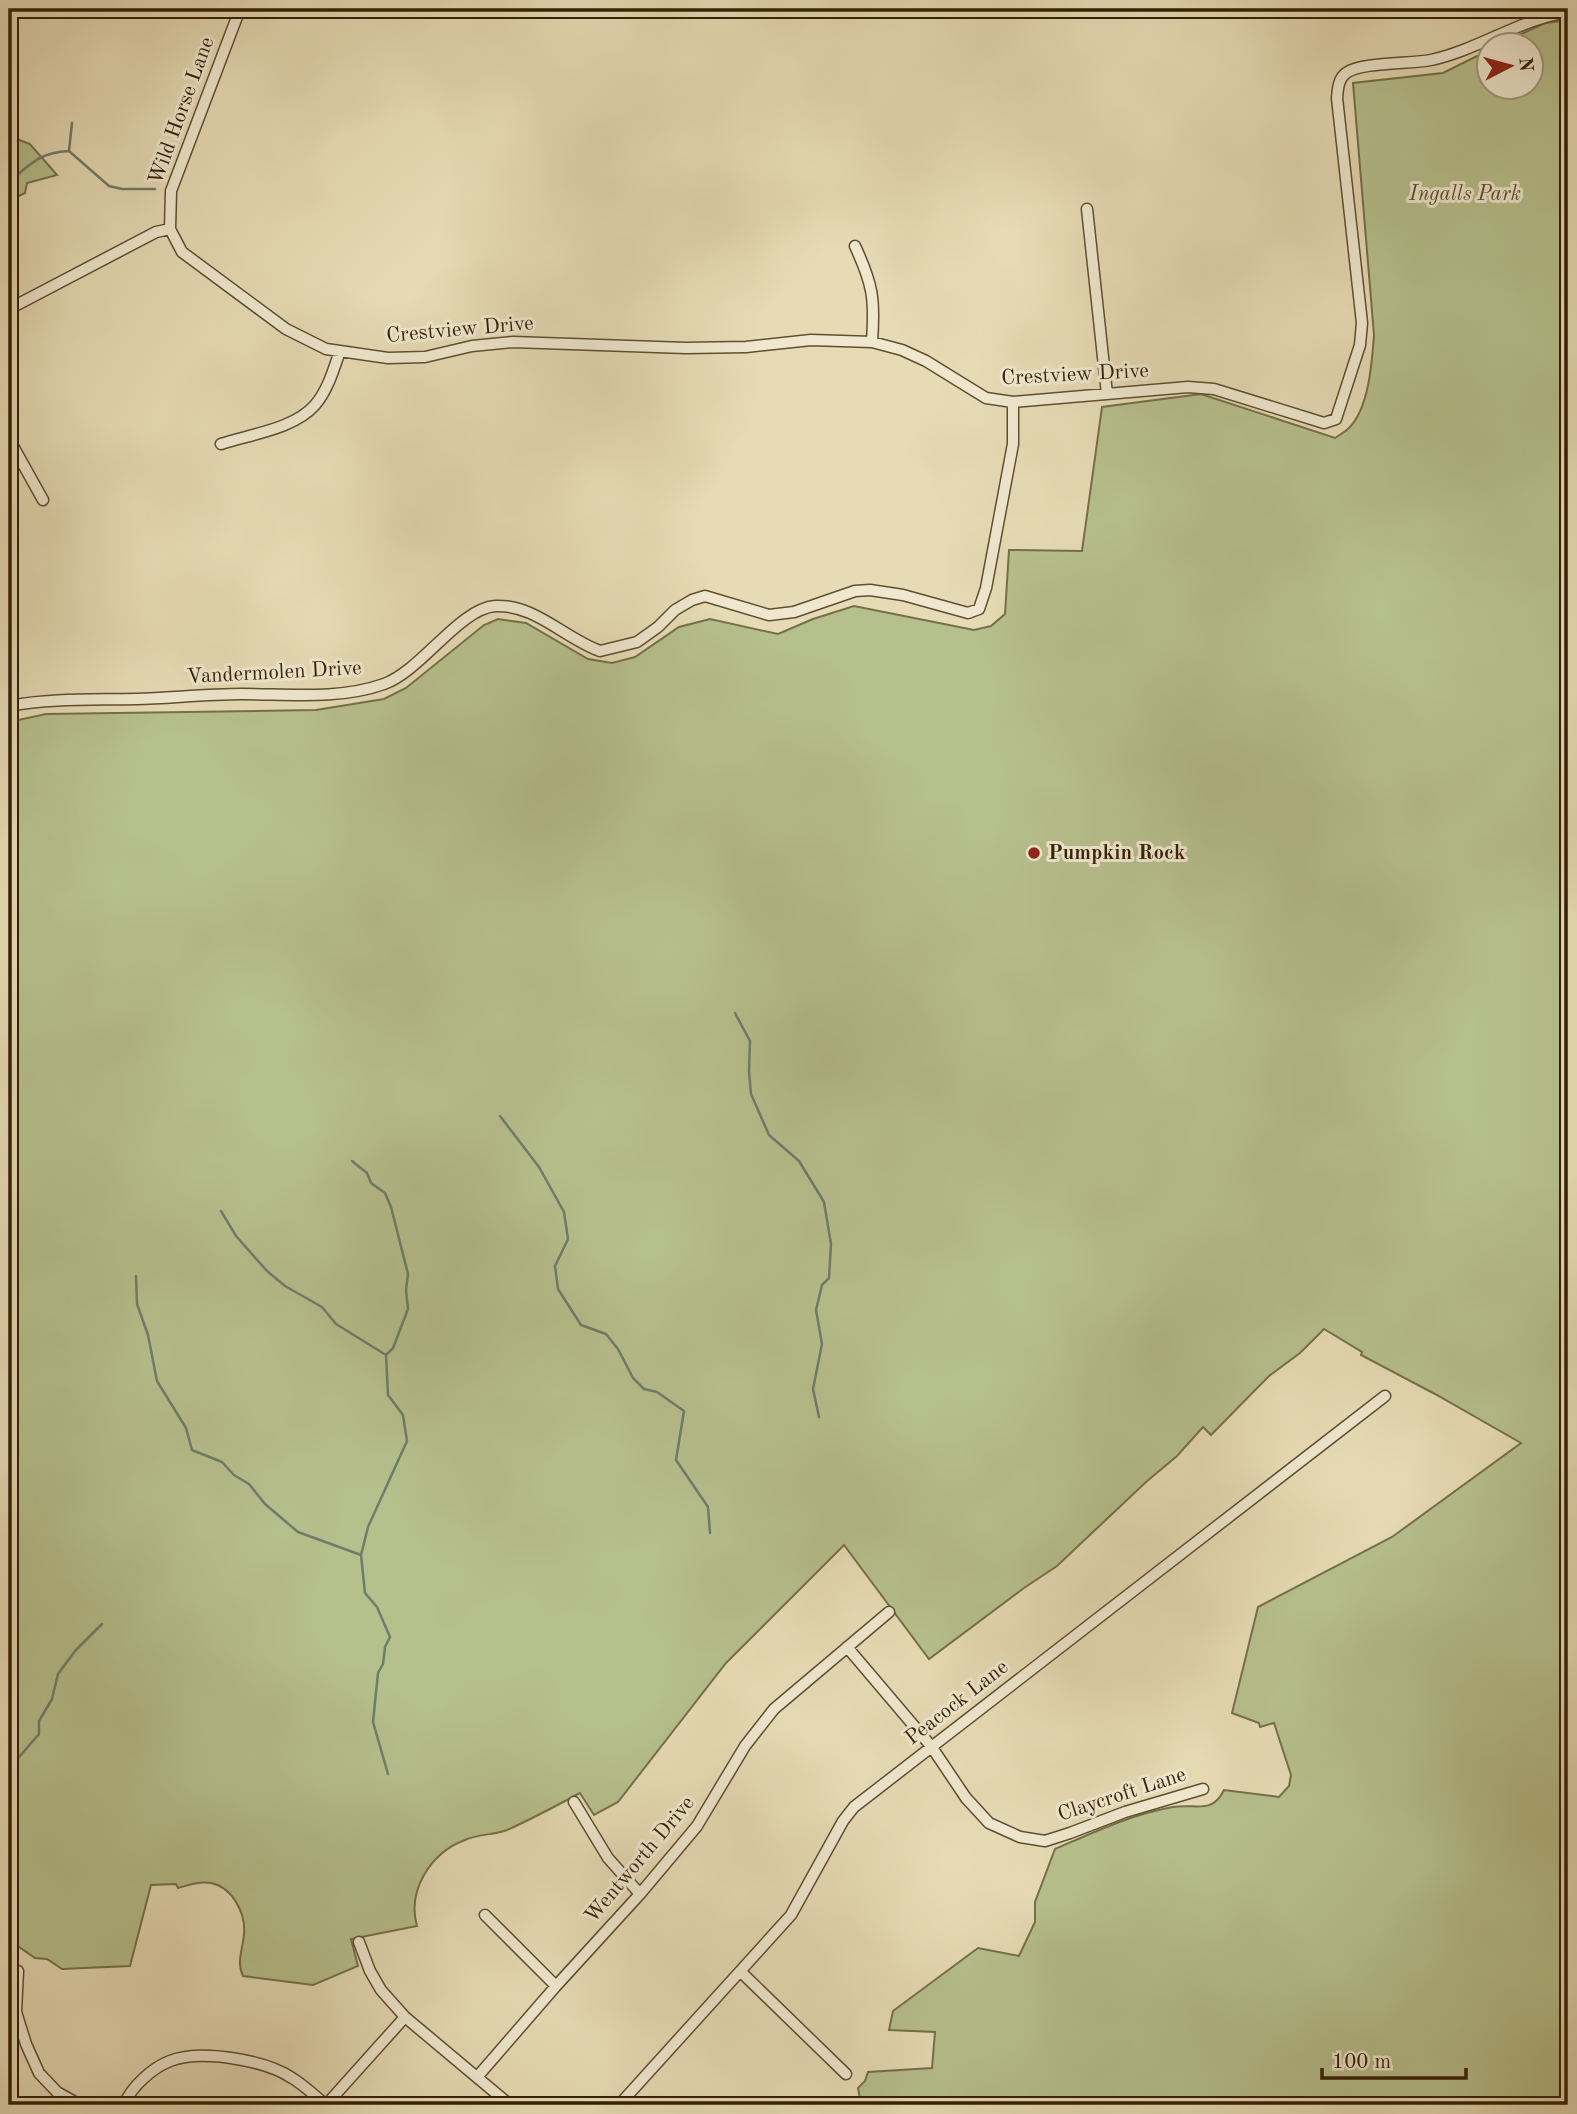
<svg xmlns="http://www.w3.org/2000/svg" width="1577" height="2114" font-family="'Old Standard TT',serif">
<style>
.green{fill:#b6c08d;stroke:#75704a;stroke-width:2}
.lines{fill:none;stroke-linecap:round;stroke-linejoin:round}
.stream{stroke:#6f7d6b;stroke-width:2.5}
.street-casing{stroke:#604e32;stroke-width:13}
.street{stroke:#efe8cf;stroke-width:10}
.poi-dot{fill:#8f2418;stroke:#efe8cf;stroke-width:2.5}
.labels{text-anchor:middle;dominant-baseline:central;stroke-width:6;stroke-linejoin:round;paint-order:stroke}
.street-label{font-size:21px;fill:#341f06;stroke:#efe8cf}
.park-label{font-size:21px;font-style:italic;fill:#5b4f2e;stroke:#efe8cf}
.poi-label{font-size:21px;font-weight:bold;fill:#341f06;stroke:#efe8cf;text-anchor:start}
</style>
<rect width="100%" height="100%" fill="#e6dbb5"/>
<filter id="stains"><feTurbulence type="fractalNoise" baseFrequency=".00286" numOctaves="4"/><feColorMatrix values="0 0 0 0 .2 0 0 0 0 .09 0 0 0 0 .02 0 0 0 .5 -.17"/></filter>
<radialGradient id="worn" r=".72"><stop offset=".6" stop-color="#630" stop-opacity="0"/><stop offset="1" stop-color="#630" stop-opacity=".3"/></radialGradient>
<path class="green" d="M1568,20V2105H861L858,2088L865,2081L868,2072L932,2068L935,2032L889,2030L893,2011L978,1948L1019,1956L1035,1922V1902L1055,1849C1092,1833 1132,1814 1173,1807C1195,1803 1212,1815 1224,1790L1279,1797L1289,1786L1291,1775L1274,1723L1260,1727L1259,1723L1232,1713L1258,1607L1392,1537L1521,1443L1435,1394L1361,1355L1362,1352L1324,1329L1300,1353L1269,1376L1211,1435L1203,1427L1177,1456L1146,1482L1057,1566L1024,1588L929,1659L844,1545L726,1663L618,1802L594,1815L580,1793C556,1806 532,1819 507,1830C494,1835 478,1834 465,1840C430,1853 407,1891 417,1926L351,1939L358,1966L313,1985L243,1976C236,1962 243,1949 244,1934C246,1913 232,1887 211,1883C200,1881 188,1885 178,1888L176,1884L151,1885L130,1966L62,1969L47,1959L35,1958L9,1940V722L46,714L316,710L384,699L406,688L484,625L498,619L526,623L588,659L612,663L635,657L679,627L710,619L778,634L813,619L854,606L974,630L991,626L1005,614L1009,550L1082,551L1102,407L1201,394L1335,438C1339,435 1345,432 1349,428C1369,408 1372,362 1374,335L1353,83L1443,73L1489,50L1490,88H1532V46L1498,45L1545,23Z
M9,136L30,144L57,175L27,183L25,193L9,201Z"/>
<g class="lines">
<path class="stream" d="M69,151L72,123
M9,182C32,163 38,153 69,151L109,186L122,189H155
M735,1013L750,1041L749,1071L751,1094L769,1135L799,1161L824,1202L831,1244L829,1278L822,1285L816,1310L822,1344L813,1389L819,1417
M500,1116L539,1167L564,1212L568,1239L555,1266L558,1289L581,1325L606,1334L618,1349L633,1378L644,1389L657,1392L684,1411L676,1460L708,1507L710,1533
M352,1161L367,1173L371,1183L385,1193L391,1207L408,1274L406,1290L408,1309L393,1348L386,1355L388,1395L403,1415L407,1441L368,1527L361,1555
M221,1211L236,1236L267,1271L285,1286L322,1307L336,1324L386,1355
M136,1276L137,1304L148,1335L157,1381L186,1428L192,1450L222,1462L234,1475L249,1484L265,1504L298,1532L361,1555L365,1593L377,1607L390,1637L385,1647L383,1664L378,1673L373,1722L388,1774
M19,1757L39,1734V1721L52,1699L58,1674L75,1651L102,1624"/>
<defs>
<path id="street" d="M1087,209L1107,394
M170,229L171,191L240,9
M855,246C873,285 875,299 872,342
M9,309L156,232L170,229L182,252L286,329L326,349L388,358L425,357L472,346L513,342L686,348L746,347L811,340L872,342L902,350L926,361L986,398L1013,402L1188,387L1214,389L1324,423L1336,419L1360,345L1362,323L1337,98C1338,89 1338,79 1346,73C1360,62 1411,64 1431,60C1478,50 1520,19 1568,12
M9,439L43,500
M221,444C251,434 294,429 315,405C328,390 334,368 340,351
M9,706C51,698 93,700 136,699C171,698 206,694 242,694C288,694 339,700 384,684C422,670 459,609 495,606C535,604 564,638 600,651L637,642L658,627L675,610L692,600L705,596L769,615L794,612L855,591L870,590L903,595L968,613L979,609L986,588L1013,444V402
M847,1647L931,1746L966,1798L989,1823L1020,1837L1045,1841L1070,1833L1125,1812L1203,1789
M574,1802L608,1858L640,1894
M485,1915L556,1986
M359,1942L370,1971L381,1990L405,2017L510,2105
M18,1971L16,2012L26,2044L39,2073L57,2092L80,2105
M741,1972L846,2074
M478,2076L556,1986L640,1894L697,1826L745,1746L774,1709L889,1612
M124,2105C131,2087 152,2068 170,2061C201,2049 265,2060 292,2078C304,2085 315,2096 326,2105
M326,2105L405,2017
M619,2105L791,1915L843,1821L854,1807L1385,1396"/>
</defs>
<use href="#street" class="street-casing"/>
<use href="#street" class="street"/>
</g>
<circle class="poi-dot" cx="1034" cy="853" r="7"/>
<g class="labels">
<g class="street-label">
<text transform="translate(182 111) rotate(-70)">Wild Horse Lane</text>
<text transform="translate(460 330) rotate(-5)">Crestview Drive</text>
<text transform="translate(1075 375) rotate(-3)">Crestview Drive</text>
<text transform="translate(274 673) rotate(-3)">Vandermolen Drive</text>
<text transform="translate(957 1703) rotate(-38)">Peacock Lane</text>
<text transform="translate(1122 1795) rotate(-18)">Claycroft Lane</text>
<text transform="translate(640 1860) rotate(-50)">Wentworth Drive</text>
</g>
<g class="park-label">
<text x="1465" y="194">Ingalls Park</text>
</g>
<g class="poi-label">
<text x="1048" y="853">Pumpkin Rock</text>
</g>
</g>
<rect width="1577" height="2114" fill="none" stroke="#e6dbb5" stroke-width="35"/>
<rect x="10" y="10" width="1556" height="2093" fill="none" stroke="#341f06" stroke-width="3.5"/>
<rect x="18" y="18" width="1542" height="2079" fill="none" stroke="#341f06" stroke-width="2"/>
<g transform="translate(1510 66) rotate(84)"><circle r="33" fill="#efe8cf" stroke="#a4987f" stroke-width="2"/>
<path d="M0-5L12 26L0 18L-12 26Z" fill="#8f2418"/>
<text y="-10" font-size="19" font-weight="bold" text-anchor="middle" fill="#341f06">N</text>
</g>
<path d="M1322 2068v10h144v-10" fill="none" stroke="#341f06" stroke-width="3.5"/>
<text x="1332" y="2068" font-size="21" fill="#341f06" stroke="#efe8cf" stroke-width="5" paint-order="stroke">100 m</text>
<rect width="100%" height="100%" filter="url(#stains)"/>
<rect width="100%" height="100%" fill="url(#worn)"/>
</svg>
